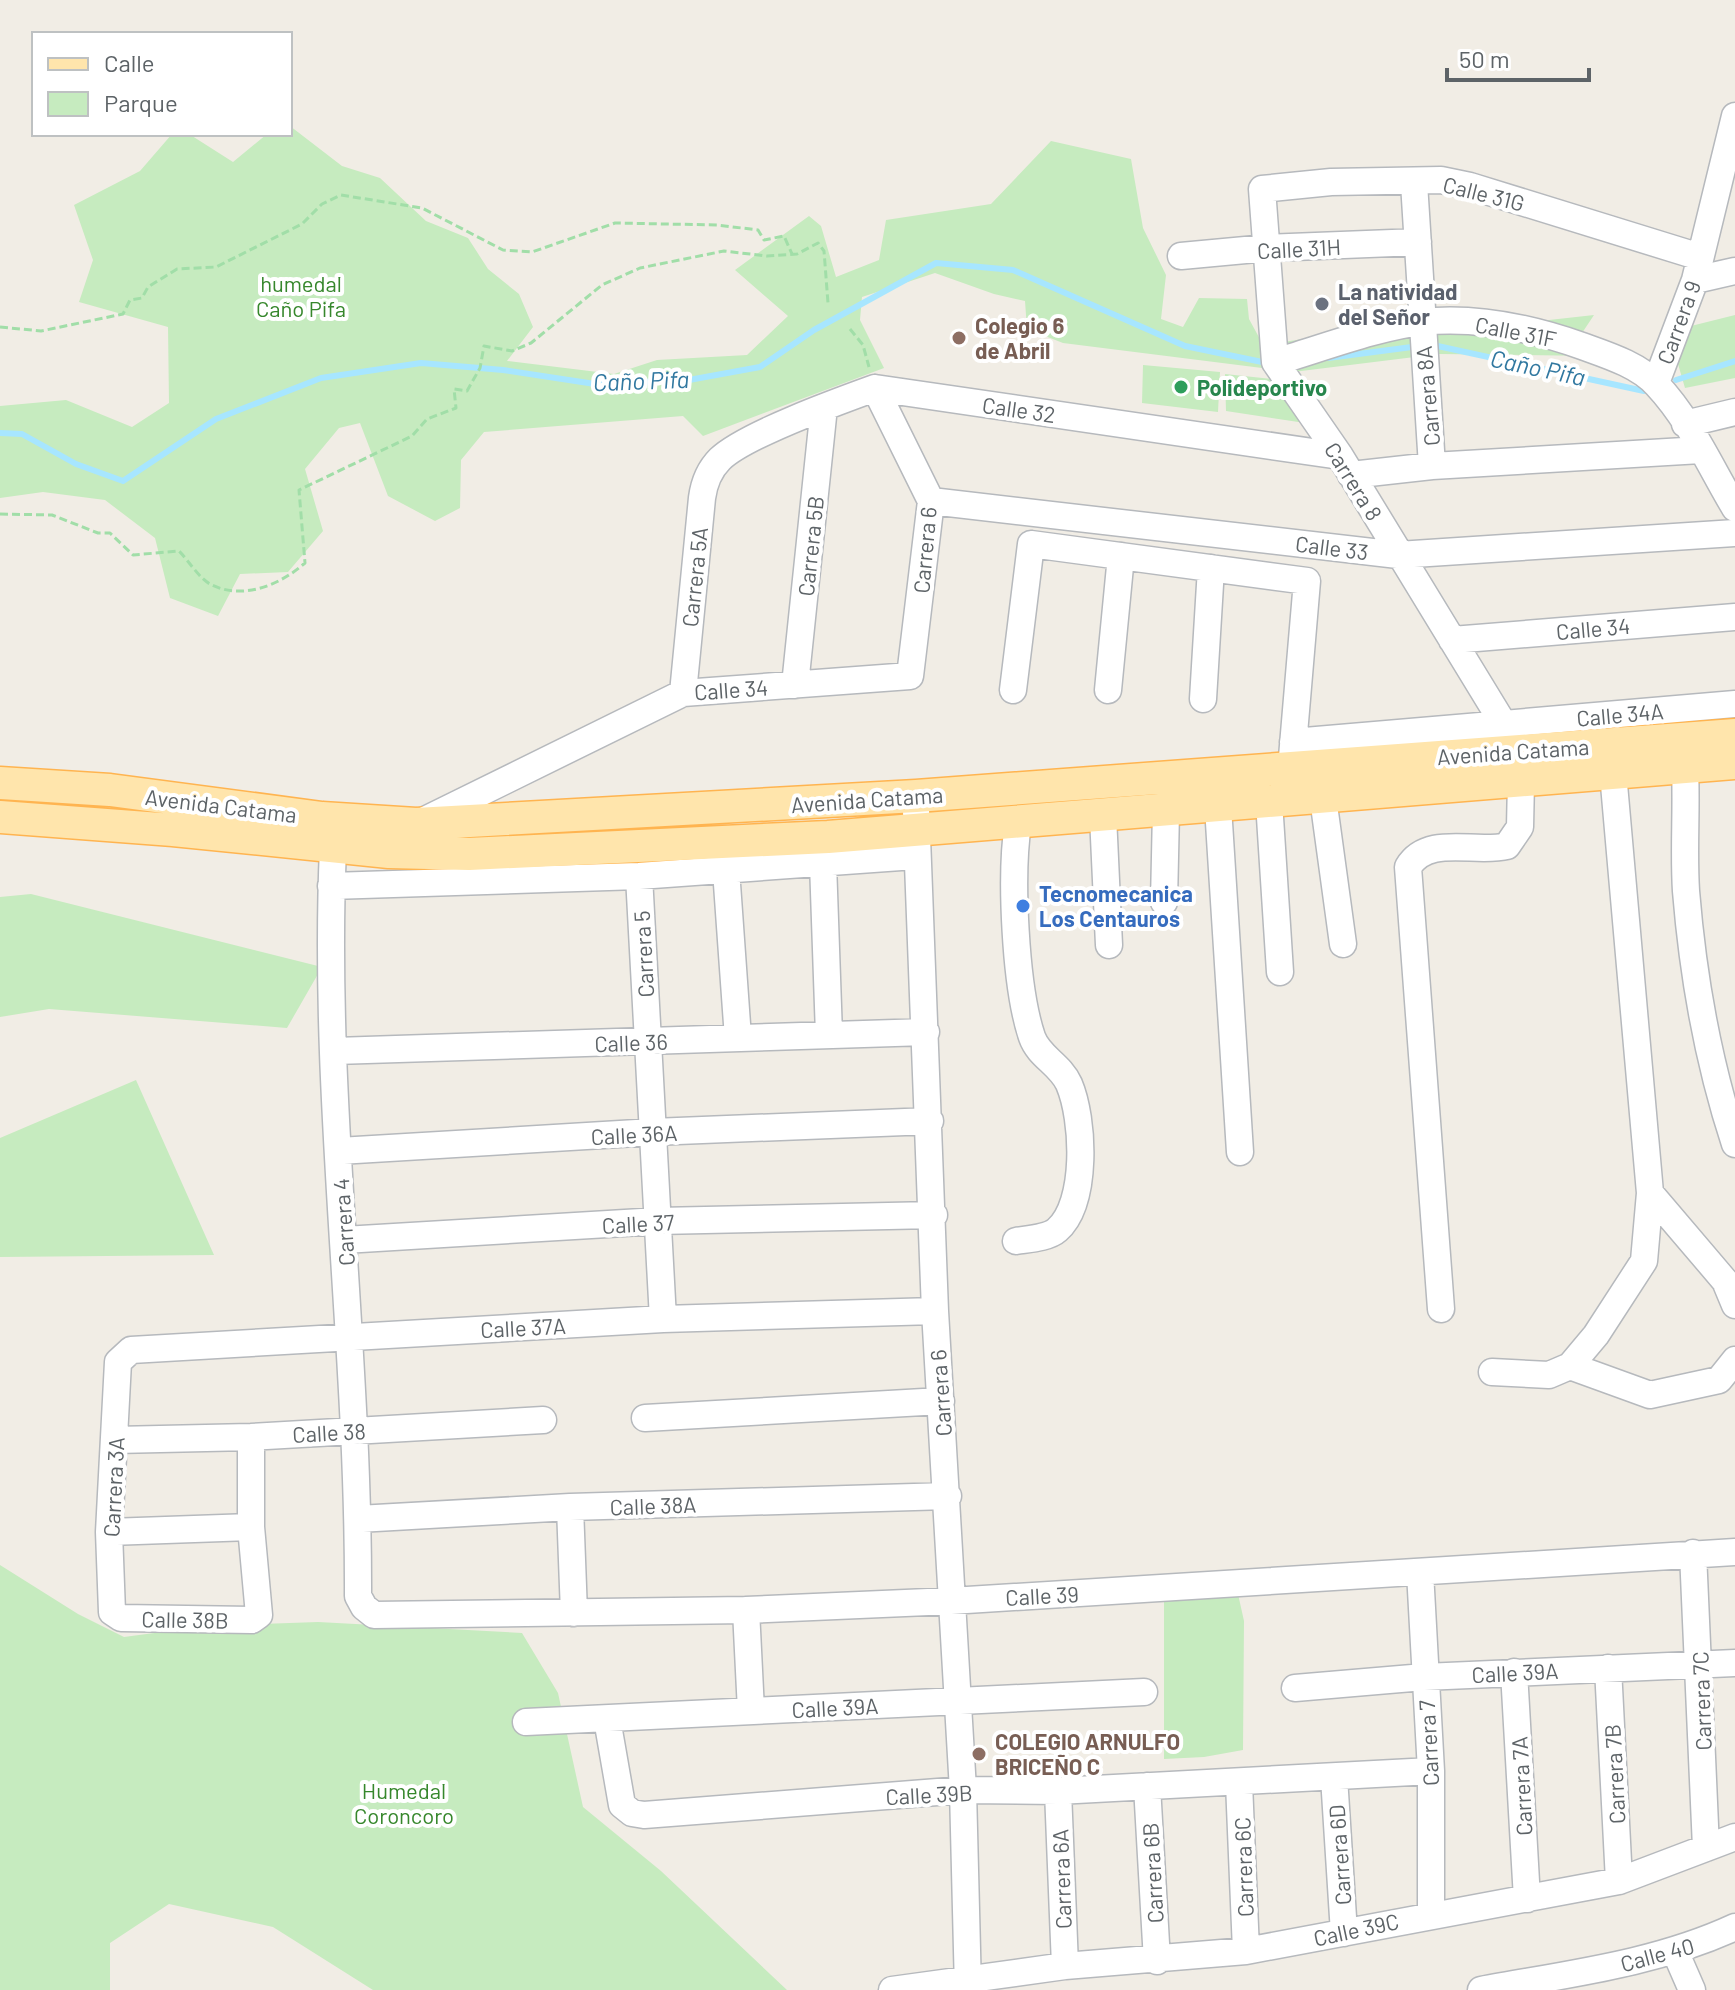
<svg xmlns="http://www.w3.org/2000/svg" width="1735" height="1990" font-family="Barlow,sans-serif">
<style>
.green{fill:#c6ebbf}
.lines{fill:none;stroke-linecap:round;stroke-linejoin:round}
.stream{stroke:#a7e6ff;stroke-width:6}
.minor-casing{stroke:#b6b9bd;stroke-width:29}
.major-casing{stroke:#ffb450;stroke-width:35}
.path{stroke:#a1dea8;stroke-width:3;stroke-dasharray:8 4;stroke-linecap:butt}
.minor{stroke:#fff;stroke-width:26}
.major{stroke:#ffe5ac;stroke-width:32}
.worship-dot{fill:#6b7280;stroke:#fff;stroke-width:3}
.education-dot{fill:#8d6e63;stroke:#fff;stroke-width:3}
.leisure-dot{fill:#2e9e5b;stroke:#fff;stroke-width:3}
.shop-dot{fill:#3f7fe0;stroke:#fff;stroke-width:3}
.labels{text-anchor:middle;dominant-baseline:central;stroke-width:8;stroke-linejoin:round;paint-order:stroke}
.street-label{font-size:22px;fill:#5d6367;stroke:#fff}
.park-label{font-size:22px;fill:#36872c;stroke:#fff}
.worship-label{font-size:22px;font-weight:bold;fill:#5b616d;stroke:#fff;text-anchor:start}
.education-label{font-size:22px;font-weight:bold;fill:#785e54;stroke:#fff;text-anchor:start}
.leisure-label{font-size:22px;font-weight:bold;fill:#27864d;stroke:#fff;text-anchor:start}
.shop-label{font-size:22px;font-weight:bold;fill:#366cbe;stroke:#fff;text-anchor:start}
.water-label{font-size:24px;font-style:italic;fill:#3178a0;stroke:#fff}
</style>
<rect width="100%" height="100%" fill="#f1ede5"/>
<path class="green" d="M290,126L342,166L380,178L426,221L468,238L488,269L519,294L533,327L507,361L614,374L657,360L747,355L788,316L735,270L809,216L821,226L836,277L879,260L886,220L991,204L1051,141L1131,159L1143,228L1166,275L1161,319L1183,327L1199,298L1247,299L1249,319L1261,341L1277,343L1470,313L1531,322L1594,315L1576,342L1594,356L1439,354L1293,372L1063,343L1027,329L1025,301L994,294L935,273L862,297L860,320L884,368L703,436L683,416L484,432L461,460L460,508L435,521L388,496L360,423L339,428L305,469L323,531L288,572L240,574L218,616L170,598L155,538L105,500L43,492L0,498V406L66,400L132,427L169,403L168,327L79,302L93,260L74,205L140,171L172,134H189L233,162L267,134H290Z
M1735,315V378L1685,388L1678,364L1691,326Z
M1143,365L1220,372L1218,412L1142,403Z
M1225,374L1292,381L1325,426L1226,411Z
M31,894L322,967L287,1028L49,1009L0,1017V897Z
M136,1080L214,1255L0,1257V1138Z
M0,1565L78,1614L124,1637L207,1626L318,1622L522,1633L558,1693L583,1807L661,1871L787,1990H373L273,1927L169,1904L110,1943V1990H0Z
M1238,1594L1244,1621L1243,1750L1204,1757L1164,1759V1600Z"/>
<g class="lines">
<path class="stream" d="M1433,345L1644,391
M1328,358L1412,347
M1676,380L1735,361
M0,433L22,434L76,464L123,481L216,419L321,378L421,363L503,370L595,384L689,380L760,367L814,330L936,263L1013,270L1185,346L1267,363"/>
<defs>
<path id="minor" d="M1414,183L1432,466
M1181,256L1267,248L1418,242
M1695,280L1735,271
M1275,362C1317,350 1380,326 1422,322C1477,316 1531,328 1582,346C1607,355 1639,365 1657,385C1690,420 1711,468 1735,508
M1656,383L1695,280L1735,116
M1685,424L1735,412
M1351,475L1432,466L1701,450
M931,501L1398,555L1735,533
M1452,640L1735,617
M795,685L824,407
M1013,690L1031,544L1307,581L1291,769
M1108,690L1121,556
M683,693L702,498C704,483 709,470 720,459C745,435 839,401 875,388L1340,456
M1203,699L1211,568
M1293,742L1735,704
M1684,749C1688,796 1683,844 1686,891C1693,977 1708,1062 1735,1144
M1520,751L1340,456L1275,362L1262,189L1331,182L1441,180L1470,186L1700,257
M1323,798L1343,944
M1269,802L1280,972
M1218,807L1240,1152
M916,811L935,1311L963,1790L968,1990
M1103,816L1109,945
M423,821L683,693L910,676L931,501L875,388
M333,848C322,1097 359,1346 358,1596L364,1607L374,1615L746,1610L951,1601L1735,1552
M823,863L829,1035
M726,870L738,1038
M639,876L663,1319
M331,886L639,876L915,856
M1164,902L1166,811
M335,1051L926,1032
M339,1151L653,1132L930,1121
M1650,1193L1725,1281L1735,1305
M344,1240L658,1221L934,1215
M1016,1241C1028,1239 1048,1238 1057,1230C1088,1203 1084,1119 1069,1084C1060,1064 1039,1057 1032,1037C1015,987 1010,875 1018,824
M1441,1309L1408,867C1428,834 1475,854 1507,846L1520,827L1521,781
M1570,1366L1650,1395L1719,1380L1735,1360
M1492,1372L1549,1375L1570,1366L1596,1335L1644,1261L1650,1193L1613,773
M645,1418L941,1401
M251,1437V1527L259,1615L252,1620L121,1618L112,1612L109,1532L118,1362L131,1350L663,1319L935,1311
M115,1440L251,1437L543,1420
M570,1507L574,1613
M358,1519L570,1507L948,1496
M109,1532L251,1527
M1693,1553L1706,1848
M1420,1572L1431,1771V1914
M746,1610L751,1711
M1608,1668L1619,1881
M1514,1672L1527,1899
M1295,1688L1424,1677L1735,1663
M607,1719L622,1805L632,1813L644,1815L963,1790L1058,1791L1431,1771
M526,1722L1144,1692
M1334,1777L1344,1933
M1239,1783L1246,1951
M1147,1786L1157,1961
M1058,1791L1065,1966
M1675,1951L1692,1990
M892,1990L1065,1966L1246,1951L1619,1881L1735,1837
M1481,1990C1567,1974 1655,1964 1735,1927"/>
<path id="major" d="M0,783L110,790L322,818L416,824L916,796L1735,735
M0,817L173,830L389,852L469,854L828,837L1735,763"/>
</defs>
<use href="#minor" class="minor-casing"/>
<use href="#major" class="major-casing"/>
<path class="path" d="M0,327L41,331L123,314L130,300L142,298L148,287L177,269L216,267L302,224L322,204L341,195L422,208L503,250L532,252L615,223L717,225L758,230L764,240L784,236L792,254
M850,329L863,345L869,367
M0,514L52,515L98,533H110L133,555L179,551C188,560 199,578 210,584C242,601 280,585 305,563L299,490L412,436L427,419L456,408L454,389L467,391L480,368L484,346L512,351L531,343L602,285L640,268L724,251L767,256L797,254L818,243L824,251L828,303"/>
<use href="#minor" class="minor"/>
<use href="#major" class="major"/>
</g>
<circle class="worship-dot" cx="1322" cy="304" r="8"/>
<g class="education-dot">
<circle cx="959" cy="338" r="8"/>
<circle cx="979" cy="1754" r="8"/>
</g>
<circle class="leisure-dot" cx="1181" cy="387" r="8"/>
<circle class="shop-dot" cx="1023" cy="906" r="8"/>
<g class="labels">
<g class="street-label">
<text transform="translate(1484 193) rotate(14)">Calle 31G</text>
<text transform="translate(1299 248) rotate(-3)">Calle 31H</text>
<text transform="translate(1678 322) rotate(-70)">Carrera 9</text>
<text transform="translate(1516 331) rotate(11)">Calle 31F</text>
<text transform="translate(1427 396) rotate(-95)">Carrera 8A</text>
<text transform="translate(1019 409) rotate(8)">Calle 32</text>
<text transform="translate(1354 481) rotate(58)">Carrera 8</text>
<text transform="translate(810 546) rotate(-84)">Carrera 5B</text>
<text transform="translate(1332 547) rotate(7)">Calle 33</text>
<text transform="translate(924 550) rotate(-85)">Carrera 6</text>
<text transform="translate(694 577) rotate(-84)">Carrera 5A</text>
<text transform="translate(1593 628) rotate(-5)">Calle 34</text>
<text transform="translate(731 689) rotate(-4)">Calle 34</text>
<text transform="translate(1620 714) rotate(-5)">Calle 34A</text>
<text transform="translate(1513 751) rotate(-4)">Avenida Catama</text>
<text transform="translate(867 799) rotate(-4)">Avenida Catama</text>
<text transform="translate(221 805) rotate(7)">Avenida Catama</text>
<text transform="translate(643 954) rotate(-93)">Carrera 5</text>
<text transform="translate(631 1042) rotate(-2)">Calle 36</text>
<text transform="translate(634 1134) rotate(-3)">Calle 36A</text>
<text transform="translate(343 1222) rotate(-94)">Carrera 4</text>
<text transform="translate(638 1223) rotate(-3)">Calle 37</text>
<text transform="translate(523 1327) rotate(-3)">Calle 37A</text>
<text transform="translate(940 1393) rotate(-94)">Carrera 6</text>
<text transform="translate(329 1432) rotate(-3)">Calle 38</text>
<text transform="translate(113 1487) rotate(-87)">Carrera 3A</text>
<text transform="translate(653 1505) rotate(-2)">Calle 38A</text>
<text transform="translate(1042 1595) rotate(-3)">Calle 39</text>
<text transform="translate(185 1619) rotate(1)">Calle 38B</text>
<text transform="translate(1515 1672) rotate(-3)">Calle 39A</text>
<text transform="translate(1701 1701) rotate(-92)">Carrera 7C</text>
<text transform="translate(835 1707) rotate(-3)">Calle 39A</text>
<text transform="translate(1428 1743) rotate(-93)">Carrera 7</text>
<text transform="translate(1614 1774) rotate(-93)">Carrera 7B</text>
<text transform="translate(1521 1786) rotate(-93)">Carrera 7A</text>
<text transform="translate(929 1794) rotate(-3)">Calle 39B</text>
<text transform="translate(1339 1855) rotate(-94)">Carrera 6D</text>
<text transform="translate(1243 1867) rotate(-92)">Carrera 6C</text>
<text transform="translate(1152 1873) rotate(-93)">Carrera 6B</text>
<text transform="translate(1061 1879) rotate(-92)">Carrera 6A</text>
<text transform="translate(1356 1929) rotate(-12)">Calle 39C</text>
<text transform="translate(1657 1954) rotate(-15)">Calle 40</text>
</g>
<g class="park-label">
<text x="301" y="283">humedal<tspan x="301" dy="25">Caño Pifa</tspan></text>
<text x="404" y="1790">Humedal<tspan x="404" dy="25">Coroncoro</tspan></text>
</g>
<g class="worship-label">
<text x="1338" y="291">La natividad<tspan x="1338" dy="25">del Señor</tspan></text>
</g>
<g class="education-label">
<text x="975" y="325">Colegio 6<tspan x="975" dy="25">de Abril</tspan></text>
<text x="995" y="1741">COLEGIO ARNULFO<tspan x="995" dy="25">BRICEÑO C</tspan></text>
</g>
<g class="leisure-label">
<text x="1197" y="387">Polideportivo</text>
</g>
<g class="shop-label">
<text x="1039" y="893">Tecnomecanica<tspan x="1039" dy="25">Los Centauros</tspan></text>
</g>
<g class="water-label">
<text transform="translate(1538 367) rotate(12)">Caño Pifa</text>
<text transform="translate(641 380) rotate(-2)">Caño Pifa</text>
</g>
</g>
<rect x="32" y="32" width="260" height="104" fill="#ffffff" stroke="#bec1c2" stroke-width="2"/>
<rect x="48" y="58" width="40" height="12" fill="#ffe5ac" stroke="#bec1c2" stroke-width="2"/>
<text x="104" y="72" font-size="24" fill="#5d6367">Calle</text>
<rect x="48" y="92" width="40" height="24" fill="#c6ebbf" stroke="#bec1c2" stroke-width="2"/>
<text x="104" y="112" font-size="24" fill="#5d6367">Parque</text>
<path d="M1447 68v12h142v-12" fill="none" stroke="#5d6367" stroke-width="4"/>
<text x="1459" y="68" font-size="24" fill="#5d6367" stroke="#ffffff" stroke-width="6" paint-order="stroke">50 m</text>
</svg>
